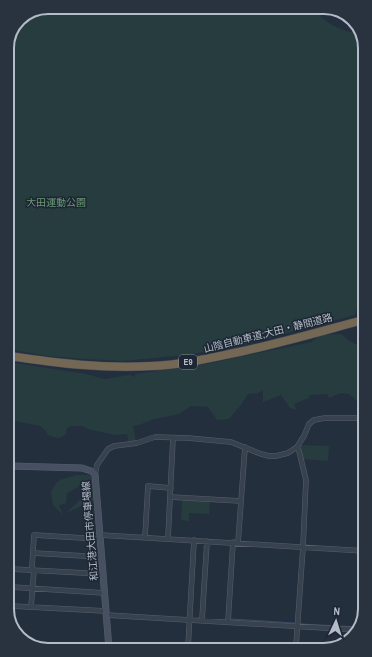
<svg xmlns="http://www.w3.org/2000/svg" width="372" height="657" font-family="'Archivo Narrow','Noto Sans JP',sans-serif">
<style>
.green{fill:#263c3f}
.lines{fill:none;stroke-linecap:round;stroke-linejoin:round}
.stream{stroke:#394c67;stroke-width:1}
.minor-casing{stroke:#565f6c;stroke-width:5.5}
.secondary-casing{stroke:#565f6c;stroke-width:7}
.motorway-casing{stroke:#434c59;stroke-width:9}
.minor{stroke:#38414e;stroke-width:4.5}
.secondary{stroke:#465061;stroke-width:6}
.motorway{stroke:#746855;stroke-width:8}
.labels{text-anchor:middle;dominant-baseline:central;stroke-width:3;stroke-linejoin:round;paint-order:stroke}
.shield{fill:#1d2633;stroke:#878f9c;stroke-width:1}
.shield-label{font-size:9px;font-weight:bold;fill:#b4bcc9}
.park-label{font-size:10px;fill:#6b9a76;stroke:#1d2633}
.street-label{font-size:10px;fill:#b4bcc9;stroke:#1d2633}
.rim{fill:none;stroke:#b4bcc9;stroke-width:2}
</style>
<rect width="100%" height="100%" fill="#242f3e"/>
<path class="green" d="M48,7H315V9C322,21 337,29 351,32C354,32 358,32 361,32L363,304L358,305L355,315L239,346L185,355L123,361L85,359L47,356L9,349L7,46L19,19Z
M342,334L349,341L363,348L364,404L357,401L349,394L341,393L329,398L327,394L309,395V398L294,404L297,410L290,408L281,395L263,402V390L258,393L248,394L241,405L229,419L217,420L208,407L191,406L179,414L154,419L139,425L133,426L136,442L129,443L127,434L114,435L88,429L82,426H71L67,428L66,434L60,438L53,437L48,435L46,431L40,426L10,420L9,362L86,374L104,379L130,375L135,377V374L197,366L311,342L321,335Z
M300,445L329,446L328,461L302,459L300,448Z
M76,475H89L93,476L95,500L66,513L80,500L85,497L90,491L84,484L67,493L66,503L59,505L63,515L53,505L51,492L56,483L60,480Z
M182,499L210,501L209,514L189,513V521L181,520Z"/>
<g class="lines">
<path class="stream" d="M231,619L294,623
M300,624L359,627"/>
<defs>
<path id="minor" d="M95,474L97,465L108,449L114,446L137,443L155,437L188,438L231,442L261,454L269,456H276L288,453L297,447L304,436L309,424L314,420L325,418H355L364,420
M170,497L173,438
M100,535L365,551
M145,537L148,486L171,488
M168,539L170,497L241,501
M238,543L245,447
M33,553L102,557
M11,569L103,574
M11,587L105,593
M11,606L106,611
M31,607L34,570L32,567L34,535L100,539
M106,615L359,630
M202,620L207,541
M228,622L233,542
M296,646L303,547L306,480L299,451L297,447
M188,648L194,540"/>
<path id="secondary" d="M10,466L82,468L91,471L95,474L109,649"/>
<path id="motorway" d="M9,356C57,363 103,369 152,366C181,365 210,358 239,352C281,343 322,331 363,320"/>
</defs>
<use href="#minor" class="minor-casing"/>
<use href="#secondary" class="secondary-casing"/>
<use href="#motorway" class="motorway-casing"/>
<use href="#minor" class="minor"/>
<use href="#secondary" class="secondary"/>
<use href="#motorway" class="motorway"/>
</g>
<g class="labels">
<rect class="shield" x="179" y="355" width="18" height="14" rx="3"/>
<g class="shield-label">
<text x="188" y="362">E9</text>
</g>
<g class="park-label">
<text x="56" y="202">大田運動公園</text>
</g>
<g class="street-label">
<text transform="translate(268 333) rotate(-14)">山陰自動車道;大田・静間道路</text>
<text transform="translate(90 531) rotate(-95)">和江港大田市停車場線</text>
</g>
</g>
<path d="M0 0H372V657H0ZM48 14H324A34 34 0 0 1 358 48V609A34 34 0 0 1 324 643H48A34 34 0 0 1 14 609V48A34 34 0 0 1 48 14Z" fill="#29323f" fill-rule="evenodd"/>
<path class="rim" d="M48 14H324A34 34 0 0 1 358 48V609A34 34 0 0 1 324 643H48A34 34 0 0 1 14 609V48A34 34 0 0 1 48 14Z"/>
<g transform="translate(336 621) rotate(4)" stroke="#1d2633" stroke-width="3" paint-order="stroke">
<path d="M0-3L7 15L0 10L-7 15Z" fill="#b4bcc9"/>
<text y="-6" font-size="11" font-weight="bold" text-anchor="middle" fill="#b4bcc9">N</text>
</g>
</svg>
